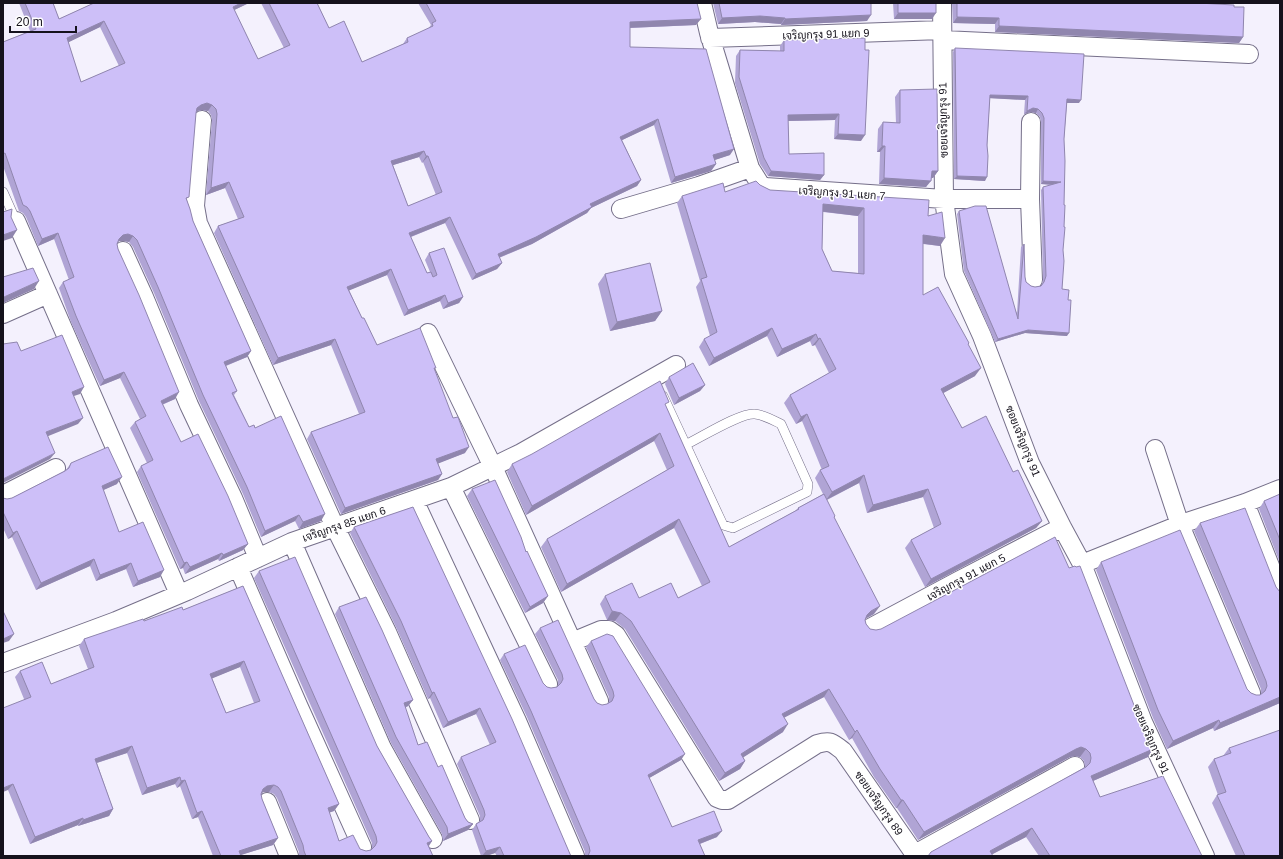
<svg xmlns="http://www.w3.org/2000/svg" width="1283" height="859" font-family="Helvetica,Sarabun,sans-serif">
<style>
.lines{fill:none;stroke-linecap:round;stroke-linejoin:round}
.lane-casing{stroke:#756f89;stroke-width:10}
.street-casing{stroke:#756f89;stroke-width:20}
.lane{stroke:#fff;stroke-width:9}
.street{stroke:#fff;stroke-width:18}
.wall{fill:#b0a4d5;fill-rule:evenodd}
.shaded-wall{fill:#9086ae}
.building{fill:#cdbff8;stroke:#9086ae;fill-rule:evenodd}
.labels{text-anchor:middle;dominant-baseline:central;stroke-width:3;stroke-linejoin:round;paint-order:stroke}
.street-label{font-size:11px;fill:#15121c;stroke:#fff}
</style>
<rect width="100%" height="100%" fill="#f4f1fd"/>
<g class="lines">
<defs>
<path id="lane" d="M3,192L16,221
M663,396L723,525L733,528L807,492L808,484L781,424C773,420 764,415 755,414C741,412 700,438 685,445"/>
<path id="street" d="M942,3L944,199L954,274L982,336L1030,463L1062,527L1082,564L1143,722L1205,856
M710,38L942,30
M943,40L1249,54
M202,120L195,206L198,223L335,527L387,632L470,820
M1031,122L1030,199L1033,280
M750,168L760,184L765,187L944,199H1030
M621,209L699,186L750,168L709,33L702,3
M16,221L179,594
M123,251L144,297L189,405L233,498L258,558
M3,314L48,294
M428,333L493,467L599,701
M1155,449L1180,525L1251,693
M451,487L548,684
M3,495L56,468
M414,500L517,721L575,856
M1245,503L1280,591
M292,542L382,748L433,839
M1082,564L1184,523L1245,503L1280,489
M238,567L298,705L362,847
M870,628L958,581L1062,527
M572,642L601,630H609L616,635L717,798L722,800H728L817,744C830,740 832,742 843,751L916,856
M3,663L116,621L187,591L292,542L451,487L521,453L676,365
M267,802L289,856
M915,854L1075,766"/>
</defs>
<use href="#lane" class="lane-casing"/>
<use href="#street" class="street-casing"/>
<use href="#lane" class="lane"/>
<use href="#street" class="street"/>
</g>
<path class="wall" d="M19,3H53L59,19L94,3H249L234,10L258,59L284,48L261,3H317L329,28L362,62L403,44L407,38L428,29L431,25L418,3H697L696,25L630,28V47L730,155L714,160L716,164L711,171L671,183L654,125L622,140L641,180L637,186L591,208L587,213L532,244L499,258L502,263L497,269L472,280L445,223L411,237L427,273L430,272L425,260L429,253L463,297L459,303L443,309L440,301L404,316L387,275L349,290L362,318L377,345L434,370L465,453L438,463L442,474L438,480L341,514L307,439L311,432L359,414L331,345L273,365L214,233L218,226L238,219L225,188L206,195L212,120L211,115L208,111L202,110L197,111L196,113L187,200L193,221L251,351L247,357L226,366L237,391L234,395L249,427L255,428L321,521L299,529L295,521L261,537L243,494L199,401L154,293L133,247L129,242L124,241H119L117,243V244L118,249L175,399L162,405L181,442L248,544L243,550L219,561L218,559L185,574L183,568L180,569L137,472L141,466L147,463L130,428L135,422L140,419L120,378L100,386L71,322L59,288L63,282L69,280L54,239L38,246L26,217L23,213L19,211L3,166V42L30,31ZM100,27L119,66L81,82L68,42ZM419,157L422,163L423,162L436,195L408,206L393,165Z
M713,3H871L867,21L781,25V24L755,22L718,24Z
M893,3H936L932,19H894Z
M952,3H1198L1234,7L1243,37L1239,43L995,32V24L953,23Z
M784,40L861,141L834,139L835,120L788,121L789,154L824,175L820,180L768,176L760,164L735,83L736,56L740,50L780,51V46Z
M955,48L1079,103H1067L1064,139L1063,250L1062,289L1067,336L1025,333L995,342L964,271L957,214L959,211L1017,313L1021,247L1024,244L1025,277L1026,282L1031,286L1035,287L1041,286L1042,284L1043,280L1041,190L1043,187L1051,185L1041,184V122L1040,117L1036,113L1031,112L1024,114L1025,100L990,98L985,181L954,179L953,52Z
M900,90L938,171L933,178H931L926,187L879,184L880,152H877L878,129L883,122L896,123L895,97Z
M760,185L770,190L928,216L940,246L923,244V295L968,345L975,376L943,393L962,428L1013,472L1042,521L1036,528L925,587L905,548L911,540L934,528L923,497L867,513L859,483L827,500L874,614L866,618L865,620L866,624L870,629L1139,718L1153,749L1148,757L1093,781L1100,797L1202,856H1039L1026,837L992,854L928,856L1085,767L1084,761L1080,757L1075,756L1070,757L918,840L897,808H896L874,777L852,738L849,740L824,697L784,717L783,732L743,757L745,761L740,769L719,781L625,629L615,621L607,620L600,604L605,596L639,598H678L702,586L674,528L561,592L541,547L547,539L667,470L654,441L526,515L507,472L512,464L666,407L729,547L795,511L798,508L823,494L815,478L820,470H822L802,421L796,424L784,403L790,395L829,373L815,345L812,346L810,341L777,357L767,336L709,366L699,347L704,339L710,336L696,287L700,281L677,203L682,196L725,192ZM823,212L858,216V273L832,271L822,249Z
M605,274L662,311L655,321L610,331L598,284Z
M669,377L705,385L700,391L674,405L665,384Z
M71,463L117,484L103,490L119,532L160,577L133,587L126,569L96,581L90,566L36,590L12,537L8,539L3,528V498L7,499L12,498L66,470Z
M472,489L526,552L548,596L543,603L525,613L467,496Z
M1280,494V563L1259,509L1264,501Z
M413,507L570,854L571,856H497L495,853L486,856H481L472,830L476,824L480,821V816L457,764L461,757L490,745L476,714L443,728L430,698L428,699L396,627L350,533L354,527Z
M1200,523L1276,587L1280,592V703L1214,731L1213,728L1167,749L1153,718L1096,570L1101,562L1247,689L1251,693L1256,695H1260L1261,694V689L1194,531Z
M259,571L377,746L429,837L432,841L429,846L433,856H299V852L277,798L274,794L269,792H263L261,794L262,799L278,838L273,845L240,855L241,856H213L198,817L192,819L180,786L177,788L175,784L142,795L127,753L97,763L113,809L109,816L78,826V825L30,844L8,790L24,699L15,677L20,671L51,684L88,669L79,646L84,639L144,621L183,610L243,586L339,804L334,811L329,812L339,841L366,851L371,850L372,848V843L254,578ZM240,667L254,703L226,713L212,678Z
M339,607L413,700L408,706L405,708L418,745L438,767L465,818L468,822L473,824L468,830L443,841L442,834L391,743L335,614Z
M540,628L597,703L602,705L607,704L609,702V697L586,647L591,641L681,760L649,778L672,827L717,837L700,844L705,856H585V852L527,717L500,660L504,654L543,683L547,687L551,688L557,687L558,685V680L535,634Z
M1229,748L1280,856H1236L1212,803L1217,795H1218L1208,767L1214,759L1223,756Z"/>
<path class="shaded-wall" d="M241,3H249L228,13L233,7Z
M898,13H936L932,19H894Z
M871,15L867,21L781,25L785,19Z
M760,16L785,18L781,24L755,22L718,24L722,18Z
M957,17L999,18L995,24L953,23Z
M701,19L696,25L626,28L630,22Z
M104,21L100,27L63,45L67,38Z
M999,26L1243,37L1239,43L995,32Z
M990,95L1028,96L1025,100L987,98Z
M1067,99L1081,100L1079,103H1065Z
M207,103L212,105L208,111L202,110L197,111L193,114L197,108L201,105Z
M1033,108L1038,109L1036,113L1031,112L1024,114L1027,111Z
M839,114L835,120L784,121L788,115Z
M658,119L654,125L616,143L620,137Z
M838,134L865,135L861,141L834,139Z
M882,146H885L880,152H877Z
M734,149L730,155L709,162L713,155Z
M424,151L419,157L387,167L391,161Z
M426,156H428L423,162L422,163Z
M716,164L711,171L671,183L675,177Z
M771,171L824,175L820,180L768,176Z
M932,171H938L933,178L927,177Z
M957,176L987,177L985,181L954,179Z
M884,178L931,181L926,187L879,184Z
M641,180L637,186L591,208L587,213L532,244L493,260L498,254L590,204Z
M1043,181L1061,182L1059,185L1041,184Z
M229,182L225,188L206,195L211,188Z
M823,204L864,208L858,216L818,211Z
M450,217L445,223L405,239L409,233Z
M17,230L12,238L3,241V235Z
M58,233L54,239L38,246L42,239Z
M128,234L133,236L129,242L124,241H119L114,245L119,239L123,235Z
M923,235L945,238L940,246L918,243Z
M502,263L497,269L472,280L476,274Z
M391,269L387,275L343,293L347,287Z
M39,281L34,289L3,303V298L4,297Z
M445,295L440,301L404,316L408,310Z
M463,297L459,303L443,309L448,303Z
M662,311L655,321L610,331L617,322Z
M772,328L767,336L709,366L714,358Z
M1028,330L1069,333L1067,336L1025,333L995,342L998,339Z
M816,334L810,341L777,357L782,349Z
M820,338L815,345L812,346L818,339Z
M335,339L331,345L273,365L278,358Z
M251,351L247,357L220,368L224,362Z
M981,368L975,376L936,397L941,389Z
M124,372L120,378L100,386L104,380Z
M705,385L700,391L674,405L679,398Z
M84,387L80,394L68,398L72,392Z
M179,392L175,399L156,407L161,401Z
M807,414L802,421L796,424L801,417Z
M83,418L78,424L41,439L46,432Z
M660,433L654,441L526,515L532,506Z
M469,447L465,453L432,466L436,459Z
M55,453L50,459L3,483V479Z
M442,474L438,480L341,514L345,508Z
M864,475L859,483L826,500L832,492Z
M122,477L117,484L97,493L102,486Z
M928,489L923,497L867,513L873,505Z
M325,514L321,521L299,529L303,522Z
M299,515L295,521L261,537L265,531Z
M679,519L674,528L561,592L567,584Z
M1042,521L1036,528L925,587L931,579Z
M17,531L12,537L8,539L13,533Z
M248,544L243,550L219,561L223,555Z
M222,553L218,559L185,574L190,567Z
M94,559L90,566L36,590L41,583Z
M187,562L183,568L180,569L184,563Z
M131,563L126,569L96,581L100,575Z
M164,570L160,577L133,587L138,581Z
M548,596L543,603L525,613L530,607Z
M880,606L874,614L865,619L867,615L871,611Z
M612,611L621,613L615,621L607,620Z
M14,634L9,641L3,643V639Z
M244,661L240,667L206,681L210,674Z
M829,689L824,697L776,722L782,714Z
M434,692L430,698L428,699L432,693Z
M1280,697V703L1214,731L1220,723Z
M413,700L408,706L399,710L404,703Z
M480,708L476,714L443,728L448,722Z
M1219,720L1213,728L1167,749L1173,741Z
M788,724L783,732L736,762L741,754Z
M857,730L852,738L849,740L855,732Z
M132,746L127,753L90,765L95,759Z
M1081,747L1086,749L1080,757L1075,756L1070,757L918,840L924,832L1076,749Z
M1153,749L1148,757L1086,784L1091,776Z
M685,754L681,760L644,781L648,775Z
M745,761L740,769L719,781L725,773Z
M180,777L175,784L142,795L147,788Z
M185,780L180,786L177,788L181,781Z
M13,784L8,790L3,792V788Z
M274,785L269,792H263L259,796L263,789L267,786Z
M901,800H903L897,808H896Z
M339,804L334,811L323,815L328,808Z
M113,809L109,816L78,826L83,820Z
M202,811L198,817L192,819L197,813Z
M83,818L78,825L30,844L35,837Z
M473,824L468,830L443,841L448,834Z
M1032,828L1026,837L989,856L990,851Z
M722,831L717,837L694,846L698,840Z
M278,838L273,845L238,856L239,851Z
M432,841L427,848V843Z
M500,847L495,853L486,856H482L486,851Z"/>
<path class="building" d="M25,3H53L59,19L94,3H241L233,7L258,59L290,45L269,3H317L329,28L344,21L362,62L408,42L407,38L433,26L432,23L436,21L426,3H697L701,19L630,22V47L706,49L734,149L713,155L716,164L675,177L658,119L620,137L641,180L590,204L592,207L536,237L498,254L502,263L476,274L450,217L409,233L427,273L431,272L433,277L437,275L429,253L444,248L463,297L448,303L445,295L408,310L391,269L347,287L362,318H364L377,345L420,328L436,368H434L453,418L458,417L469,447L436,459L442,474L345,508L311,432L365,412L335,339L278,358L218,226L244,217L229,182L211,188L217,114L216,109L212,105L207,103L201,105L197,108L196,113L189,197L186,198L190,209L193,221L251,351L224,362L237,391L232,393L249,427L254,425L255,428L281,416L325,514L303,522L299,515L265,531L247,487L203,395L158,287L137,240L133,236L128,234L123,235L119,239L117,244L118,249L139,295L179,392L161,401L181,442L198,434L228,496L248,544L223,555L222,553L190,567L187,562L184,563L141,466L153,460L135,422L146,416L124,372L104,380L76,316L63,282L74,277L58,233L42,239L30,211L27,207L23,205L5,153L3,154V42L36,29ZM104,21L125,63L81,82L67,38ZM424,151L426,156H428L442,192L408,206L391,161Z
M719,3H871V15L785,19V18L760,16L722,18Z
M898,3H936V13H898Z
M957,3H1198L1234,5V7H1244L1243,37L999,26V18L957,17Z
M865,38V50H869L865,135L838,134L839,114L788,115L789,154L824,153V175L771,171L764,158L739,77L740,50L784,51V40Z
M955,48L1084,54L1081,100L1067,99L1064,139L1065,161L1064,205H1065L1064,227H1065L1063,250L1064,261L1062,289L1069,290L1068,300H1071L1069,333L1028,330L998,339L967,268L959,211L975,206H986L1018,319L1024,244L1025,277L1026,282L1031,286L1035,287L1041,286L1044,282L1046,276L1043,187L1061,182L1043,181L1044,118L1042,113L1038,109L1033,108L1027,111L1028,96L990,95L987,145L988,156L987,177L957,176Z
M937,89L938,171H932L931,181L884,178L885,146H882L883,122L900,123V90Z
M756,181L760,185L770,190L929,200L928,216L942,212L945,238L923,235V295L938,287L969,343L968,344L981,368L941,389L962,428L986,416L1013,472L1018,470L1042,521L931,579L911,540L941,524L928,489L873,505L864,475L832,492L820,470L829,466L807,414L801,417L790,395L836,369L820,338L818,339L816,334L782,349L772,328L714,358L704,339L717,332L701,279L707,277L682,196L723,183L725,192ZM823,204L864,208V274L832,271L822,249Z
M12,209L11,217L17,230L3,235V212Z
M650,263L662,311L617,322L605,274Z
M33,268L39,281L4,297L3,298V277Z
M62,335L84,387L72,392L83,418L46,432L55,453L3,479V344L17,342L21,351Z
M693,363L705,385L679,398L669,377Z
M660,381L669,402L665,404L729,547L799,509L798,508L824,494L835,516L834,517L880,606L871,611L867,615L865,620L866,624L870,629L876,630L881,629L1055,537L1069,568L1075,566L1076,567L1080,566L1139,718L1153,749L1091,776L1100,797L1163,776L1202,856H1050L1032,828L990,851L993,856H928L931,852L1086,767L1090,763L1091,758L1090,753L1086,749L1081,747L1076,749L924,832L903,800H901L880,769L857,730L855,732L829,689L782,714L788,724L741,754L745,761L725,773L631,621L621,613L612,611L605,596L632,583L639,598L671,583L678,598L710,582L679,519L567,584L547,539L674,466L660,433L532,506L512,464L532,454Z
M108,447L122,477L102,486L119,532L143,522L164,570L138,581L131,563L100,575L94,559L41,583L17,531L13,533L3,512V498L7,499L12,498L65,471L69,468L71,463Z
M495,480L521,537L526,552L527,551L548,596L530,607L472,489Z
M1280,494V540L1264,501Z
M413,507L512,719L570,854L571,856H504L500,847L486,851L476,824L483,820L485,815L484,810L461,757L496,742L480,708L448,722L434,692L432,693L401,621L354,527Z
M1245,508L1276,587L1280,592V697L1220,723L1219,720L1173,741L1158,710L1101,562L1180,530L1247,689L1251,693L1256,695H1260L1265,691L1267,686L1266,681L1200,523Z
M295,557L377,746L429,837L432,841L427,843L433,856H306L304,851L303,845L281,791L278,787L274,785L267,786L263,789L261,794L262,799L278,838L239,851L241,856H221L202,811L197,813L185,780L181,781L180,777L147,788L132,746L95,759L113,809L83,820V818L35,837L13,784L3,788V708L31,697L20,671L42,662L51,684L94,667L84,639L143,619L144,621L182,607L183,610L243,586L339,804L328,808L339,841L353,835L360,849L366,851L371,850L375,846L377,842L376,836L259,571ZM244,661L260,701L226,713L210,674Z
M366,597L382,630L413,700L404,703L418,745L427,742L438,767L442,765L465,818L468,822L473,824L448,834L447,827L396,737L339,607Z
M3,611L14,634L3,639Z
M558,620L594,699L597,703L602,705L607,704L612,701L614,696L613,691L591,641L607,634L613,636L685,754L648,775L667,816L672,827L714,811L722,831L698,840L705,856H588L590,851L589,846L531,711L504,654L525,645L543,683L547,687L551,688L557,687L561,683L563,679L562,674L540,628Z
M1280,730V856H1245L1217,795L1226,792L1214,759L1231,753L1229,748Z"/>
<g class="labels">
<g class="street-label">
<text transform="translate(826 34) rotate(-2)">เจริญกรุง 91 แยก 9</text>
<text transform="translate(943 120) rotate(-91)">ซอยเจริญกรุง 91</text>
<text transform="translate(842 193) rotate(4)">เจริญกรุง 91 แยก 7</text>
<text transform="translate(1023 441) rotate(68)">ซอยเจริญกรุง 91</text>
<text transform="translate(344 524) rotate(-19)">เจริญกรุง 85 แยก 6</text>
<text transform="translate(966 577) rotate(-28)">เจริญกรุง 91 แยก 5</text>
<text transform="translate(1151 739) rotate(66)">ซอยเจริญกรุง 91</text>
<text transform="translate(879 803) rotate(55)">ซอยเจริญกรุง 89</text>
</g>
</g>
<rect width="1283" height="859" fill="none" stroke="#15121c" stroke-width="8"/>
<path d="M10 26v6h66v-6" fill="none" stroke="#15121c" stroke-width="2"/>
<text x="16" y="26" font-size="12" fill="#15121c" stroke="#ffffff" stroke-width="3" paint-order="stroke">20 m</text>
</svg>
